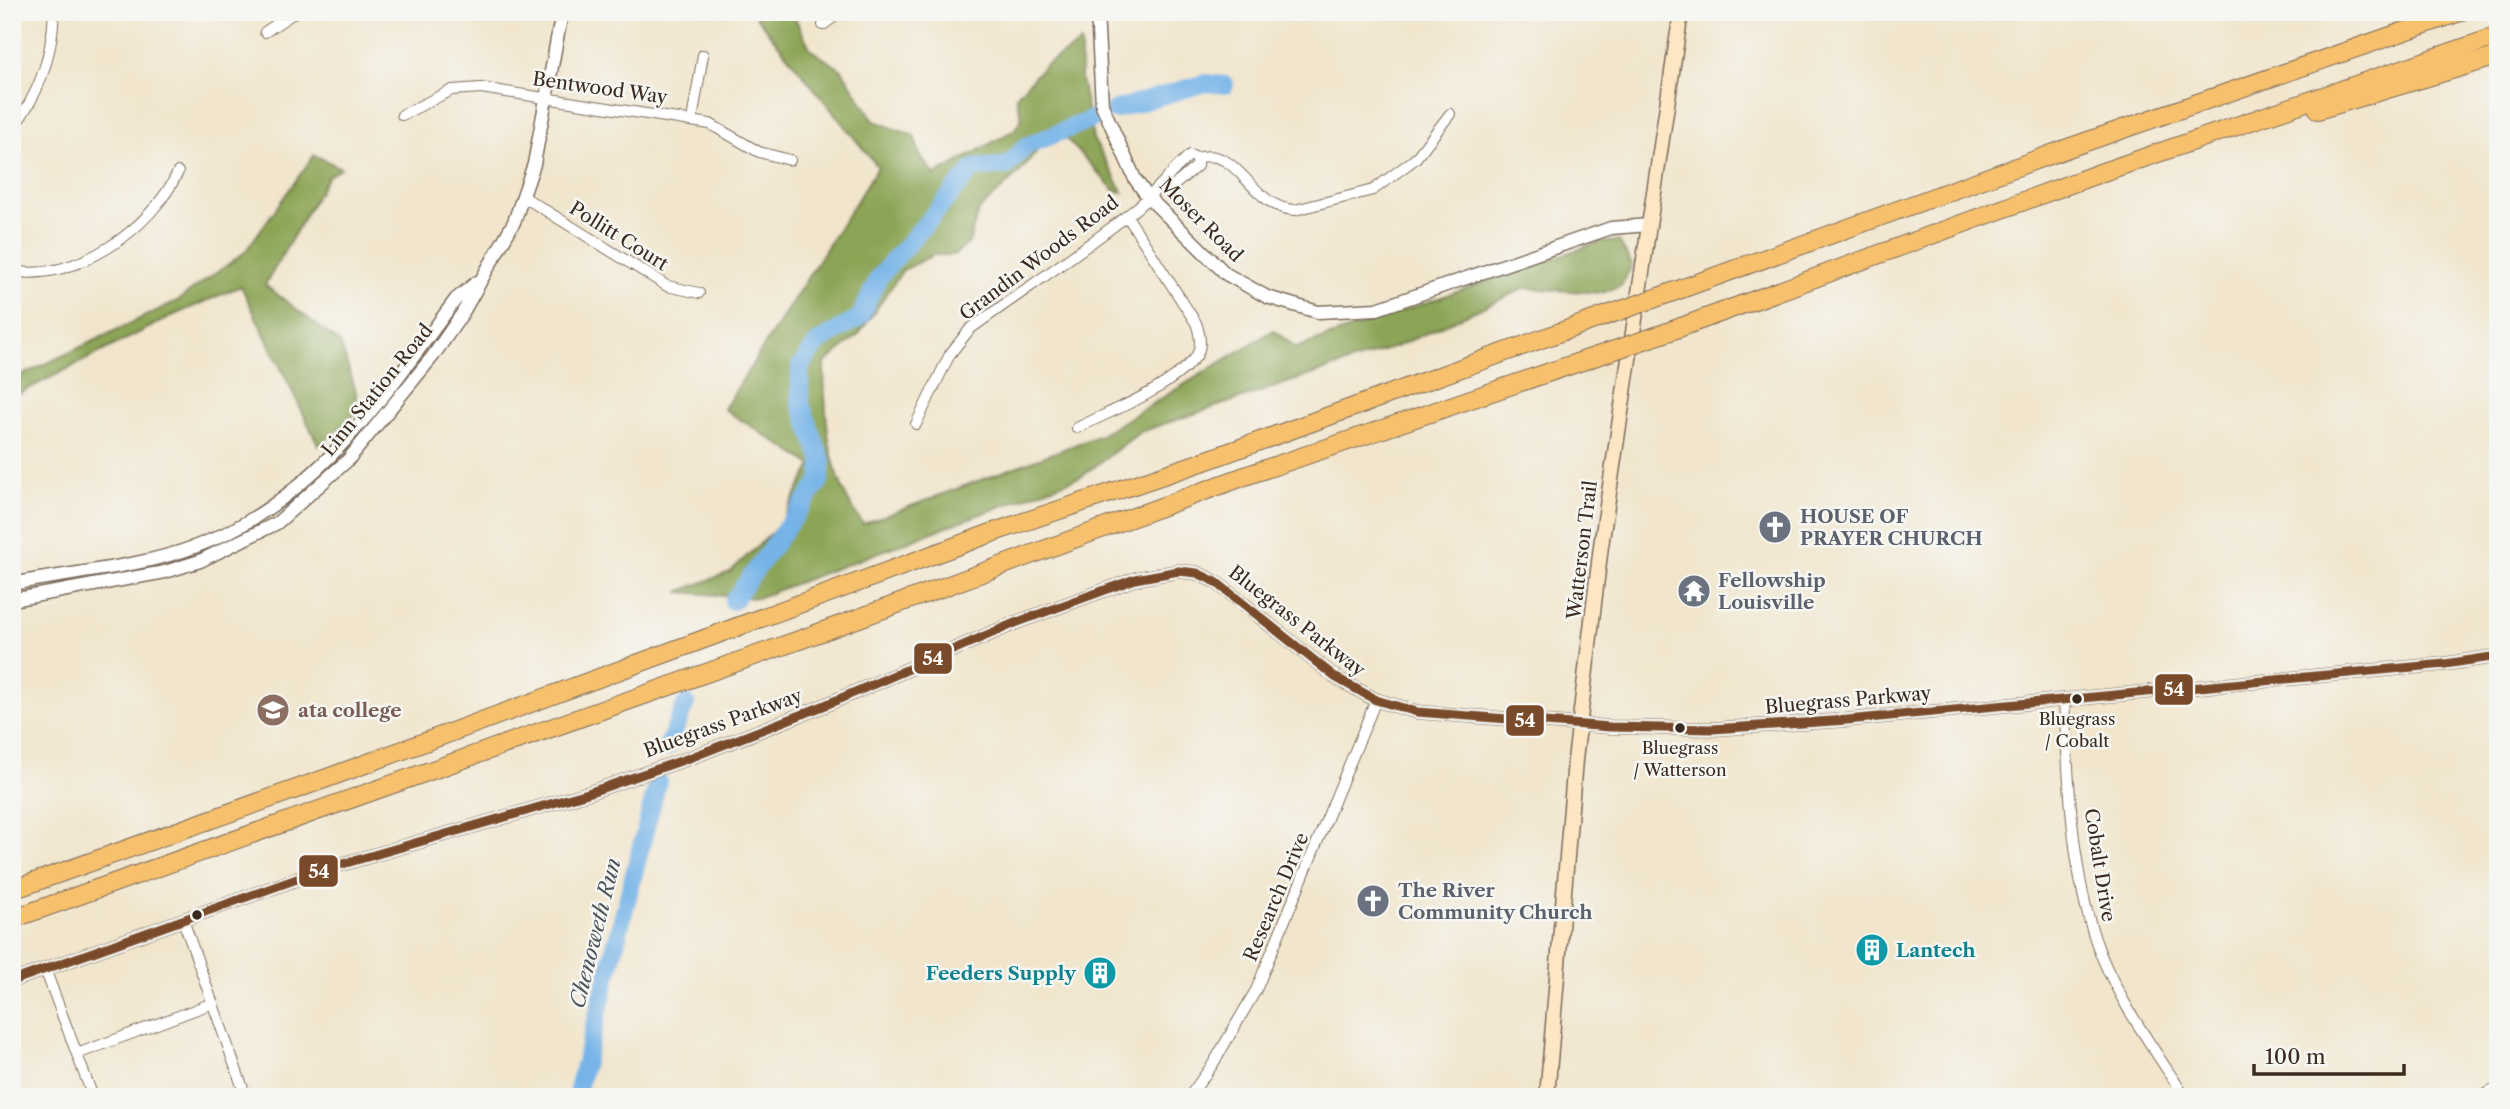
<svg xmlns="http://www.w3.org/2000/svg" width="2510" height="1109" font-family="'Libre Caslon Text',serif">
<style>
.forest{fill:#8ba455;stroke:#63673a;stroke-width:2}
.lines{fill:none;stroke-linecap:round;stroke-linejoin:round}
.river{stroke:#75b3e8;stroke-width:18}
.minor-casing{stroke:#7b6b5b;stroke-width:12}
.tertiary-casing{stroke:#7b6b5b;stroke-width:15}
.secondary-casing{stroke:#7b6b5b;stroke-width:17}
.motorway-casing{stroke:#7b6b5b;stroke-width:20}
.minor{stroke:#fff;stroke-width:10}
.tertiary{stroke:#fff;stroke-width:12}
.secondary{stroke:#fce6c4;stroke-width:14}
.motorway{stroke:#f7c06c;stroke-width:18}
.motorway-bridge-casing{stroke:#7b6b5b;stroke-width:20;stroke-linecap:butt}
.motorway-bridge{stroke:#f7c06c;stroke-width:18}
.bus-1-casing{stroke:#f6f6f2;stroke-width:14}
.bus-1{stroke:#7a4b2a;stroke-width:9}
.bus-dot{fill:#3b2a1e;stroke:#f6f6f2;stroke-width:2.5}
.labels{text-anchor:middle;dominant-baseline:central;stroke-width:5;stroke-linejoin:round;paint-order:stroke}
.bus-label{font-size:17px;fill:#3b2a1e;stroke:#f6f6f2}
.street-label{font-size:19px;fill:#3b2a1e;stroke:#f6f6f2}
.worship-label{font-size:19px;font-weight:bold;fill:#5b616d;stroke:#f6f6f2;text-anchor:start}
.education-label{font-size:19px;font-weight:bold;fill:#785e54;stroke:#f6f6f2;text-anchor:start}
.culture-label{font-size:19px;font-weight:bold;fill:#0d838f;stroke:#f6f6f2;text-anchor:start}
.water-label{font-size:21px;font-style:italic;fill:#4c535b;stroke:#f6f6f2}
.line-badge{stroke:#f6f6f2;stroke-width:2.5}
.badge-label{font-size:19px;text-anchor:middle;font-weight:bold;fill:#fff}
</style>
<rect width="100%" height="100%" fill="#f6f6f2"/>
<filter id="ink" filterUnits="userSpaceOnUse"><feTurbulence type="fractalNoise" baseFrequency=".0143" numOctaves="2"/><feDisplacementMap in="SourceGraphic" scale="14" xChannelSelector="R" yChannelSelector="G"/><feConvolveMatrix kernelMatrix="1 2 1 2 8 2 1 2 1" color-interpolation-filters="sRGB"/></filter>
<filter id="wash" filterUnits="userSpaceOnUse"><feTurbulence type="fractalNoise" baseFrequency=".00686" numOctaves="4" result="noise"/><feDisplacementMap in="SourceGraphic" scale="28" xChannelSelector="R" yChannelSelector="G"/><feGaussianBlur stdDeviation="1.57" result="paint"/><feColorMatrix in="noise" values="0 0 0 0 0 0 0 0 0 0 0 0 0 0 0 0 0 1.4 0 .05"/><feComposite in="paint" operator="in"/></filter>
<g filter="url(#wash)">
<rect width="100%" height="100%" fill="#f1e5cc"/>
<path class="forest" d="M752,12H792L811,50L842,70L874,121L914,136L920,155L935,175L1014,130L1022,118L1016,96L1045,65L1081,43V80L1093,139L1123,192L1114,190L1066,138L1040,147L1020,172L978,211L969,243L954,255H933L903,270L859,334L824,364C825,422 827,476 863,524L1101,435L1274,330L1296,348L1602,241H1619L1632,265L1621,286L1602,293L1525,288L1398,346L1140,432L1082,476L757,598L678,592L730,572L779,526L812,465L724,409L878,167Z
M314,155L341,168L328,176L265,285L340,343L356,392V413L319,446L241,286L174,315L12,397V380L177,301L245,252Z"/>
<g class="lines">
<path class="river" d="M1114,110L1205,83L1225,85
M733,601L820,481L822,461L800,402V367L817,343L860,317L879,277L974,168L1007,166L1026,146L1097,117
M667,747L686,703
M576,1097L658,781"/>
</g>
</g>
<g filter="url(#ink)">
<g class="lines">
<defs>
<path id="minor" d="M823,25L841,12
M265,32L295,12
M402,115L452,90L481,88L710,124L759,152L790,160
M692,120L703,55
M12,128C40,95 52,54 54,12
M1159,189L1171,188L1197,166V158
M524,197L667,286L699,293
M12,271C76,283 152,228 178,172
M916,424L950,354L970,329C1024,290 1080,253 1133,211C1155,194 1168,174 1190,155L1197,158C1240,145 1250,208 1295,210L1373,190L1415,159L1450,114
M1077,428C1115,409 1165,391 1194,359C1203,349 1200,334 1196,323L1127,216
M2064,700C2069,778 2070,863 2095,939C2114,995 2153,1047 2185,1097
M183,920L246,1097
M45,969L93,1097
M77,1054L213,1003
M1189,1097L1213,1064L1256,990L1376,700
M2480,1097L2498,1088"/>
<path id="tertiary" d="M1097,12L1102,105L1135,179L1148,197L1226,274L1267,297L1318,312L1377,309L1611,228L1649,225
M12,584C72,572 137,568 194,547C312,505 385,395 456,299L477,282
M12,600L165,572L200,561L277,523L348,460L433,356L462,314L514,222L534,164L562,12
M12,981L322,870L588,793L692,757L823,706L1015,623L1135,579L1179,571L1197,573L1216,582L1335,677L1376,700L1417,712L1610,727L1713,729L1847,720L2445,664L2498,656"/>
<path id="secondary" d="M1547,1097L1575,760L1601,546L1681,12"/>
<path id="motorway" d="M2318,110L2498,56
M1670,293L2071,147L2460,12
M1665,333L2100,173L2498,36
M12,890L330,777L997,531L1202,462L1602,317
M12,919L802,639L1245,476L1597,356"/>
</defs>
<use href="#minor" class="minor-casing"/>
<use href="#tertiary" class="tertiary-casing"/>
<use href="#secondary" class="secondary-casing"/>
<use href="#motorway" class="motorway-casing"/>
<use href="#minor" class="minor"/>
<use href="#tertiary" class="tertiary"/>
<use href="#secondary" class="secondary"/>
<use href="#motorway" class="motorway"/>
<defs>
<path id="motorway-bridge" d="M1602,317L1670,293
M1597,356L1665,333"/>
</defs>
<use href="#motorway-bridge" class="motorway-bridge-casing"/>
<use href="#motorway-bridge" class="motorway-bridge"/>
<defs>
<path id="bus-1" d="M12,981L322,870L588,793L692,757L823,706L1015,623L1135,579L1179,571L1197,573L1216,582L1335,677L1376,700L1417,712L1610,727L1713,729L1847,720L2445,664L2498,656"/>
</defs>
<use href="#bus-1" class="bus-1-casing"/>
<use href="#bus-1" class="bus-1"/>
</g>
</g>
<defs>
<symbol id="church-disc" viewBox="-11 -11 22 22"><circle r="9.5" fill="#6b7280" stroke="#f6f6f2"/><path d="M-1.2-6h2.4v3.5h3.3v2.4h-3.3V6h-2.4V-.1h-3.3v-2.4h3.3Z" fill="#fff"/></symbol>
<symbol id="temple-disc" viewBox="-11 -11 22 22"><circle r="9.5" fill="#6b7280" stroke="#f6f6f2"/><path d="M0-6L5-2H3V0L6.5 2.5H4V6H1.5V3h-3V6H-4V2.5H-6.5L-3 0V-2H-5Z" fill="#fff"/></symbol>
<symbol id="university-disc" viewBox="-11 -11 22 22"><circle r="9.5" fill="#8d6e63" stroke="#f6f6f2"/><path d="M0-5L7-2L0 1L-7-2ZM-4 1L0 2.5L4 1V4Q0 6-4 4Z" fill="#fff"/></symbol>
<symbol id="building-disc" viewBox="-11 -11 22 22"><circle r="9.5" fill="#0f9aa8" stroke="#f6f6f2"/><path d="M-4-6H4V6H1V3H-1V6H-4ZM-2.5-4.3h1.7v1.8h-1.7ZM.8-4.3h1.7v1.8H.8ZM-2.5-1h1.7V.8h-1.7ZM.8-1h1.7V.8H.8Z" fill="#fff"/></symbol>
</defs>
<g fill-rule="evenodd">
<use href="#church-disc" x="1756" y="508" width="38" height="38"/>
<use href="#temple-disc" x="1675" y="572" width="38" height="38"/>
<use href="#university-disc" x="254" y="691" width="38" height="38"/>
<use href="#church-disc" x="1354" y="882" width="38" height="38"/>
<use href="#building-disc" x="1853" y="931" width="38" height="38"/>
<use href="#building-disc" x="1081" y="954" width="38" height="38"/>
</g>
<g class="bus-dot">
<circle cx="2077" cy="699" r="6"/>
<circle cx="1680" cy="728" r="6"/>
<circle cx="197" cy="915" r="6"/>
</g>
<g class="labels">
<g class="bus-label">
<text x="2077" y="719">Bluegrass<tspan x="2077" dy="22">/ Cobalt</tspan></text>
<text x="1680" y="748">Bluegrass<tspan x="1680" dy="22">/ Watterson</tspan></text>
</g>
<g class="street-label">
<text transform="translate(600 88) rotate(8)">Bentwood Way</text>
<text transform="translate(1201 220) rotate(45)">Moser Road</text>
<text transform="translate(619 236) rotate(32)">Pollitt Court</text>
<text transform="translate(1039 258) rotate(-37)">Grandin Woods Road</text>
<text transform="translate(377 390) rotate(-51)">Linn Station Road</text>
<text transform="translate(1582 550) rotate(-83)">Watterson Trail</text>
<text transform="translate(1297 621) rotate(38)">Bluegrass Parkway</text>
<text transform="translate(1848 700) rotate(-5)">Bluegrass Parkway</text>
<text transform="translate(723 723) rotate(-20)">Bluegrass Parkway</text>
<text transform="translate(2100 865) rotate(81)">Cobalt Drive</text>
<text transform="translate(1276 897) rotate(-67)">Research Drive</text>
</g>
<g class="worship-label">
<text x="1800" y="516">HOUSE OF<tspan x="1800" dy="22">PRAYER CHURCH</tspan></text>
<text x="1718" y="580">Fellowship<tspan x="1718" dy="22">Louisville</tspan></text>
<text x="1398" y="890">The River<tspan x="1398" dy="22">Community Church</tspan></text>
</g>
<g class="education-label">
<text x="298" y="710">ata college</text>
</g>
<g class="culture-label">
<text x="1896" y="950">Lantech</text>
<text x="1076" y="973" text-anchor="end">Feeders Supply</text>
</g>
<g class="water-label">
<text transform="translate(595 933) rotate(-76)">Chenoweth Run</text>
</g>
</g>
<g class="line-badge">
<rect x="913" y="642" width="40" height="33" rx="7" fill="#7a4b2a"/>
<rect x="2154" y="673" width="40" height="33" rx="7" fill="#7a4b2a"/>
<rect x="1505" y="704" width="40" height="33" rx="7" fill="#7a4b2a"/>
<rect x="298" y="854" width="41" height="34" rx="7" fill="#7a4b2a"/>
</g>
<g class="badge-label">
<text x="933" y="665">54</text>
<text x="2174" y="696">54</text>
<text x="1525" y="727">54</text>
<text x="319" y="878">54</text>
</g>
<rect width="2510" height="1109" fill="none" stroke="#f6f6f2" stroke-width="42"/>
<path d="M2254 1064v10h150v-10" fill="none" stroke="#3b2a1e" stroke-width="3.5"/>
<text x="2265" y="1064" font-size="21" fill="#3b2a1e" stroke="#f6f6f2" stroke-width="5" paint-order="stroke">100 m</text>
</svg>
